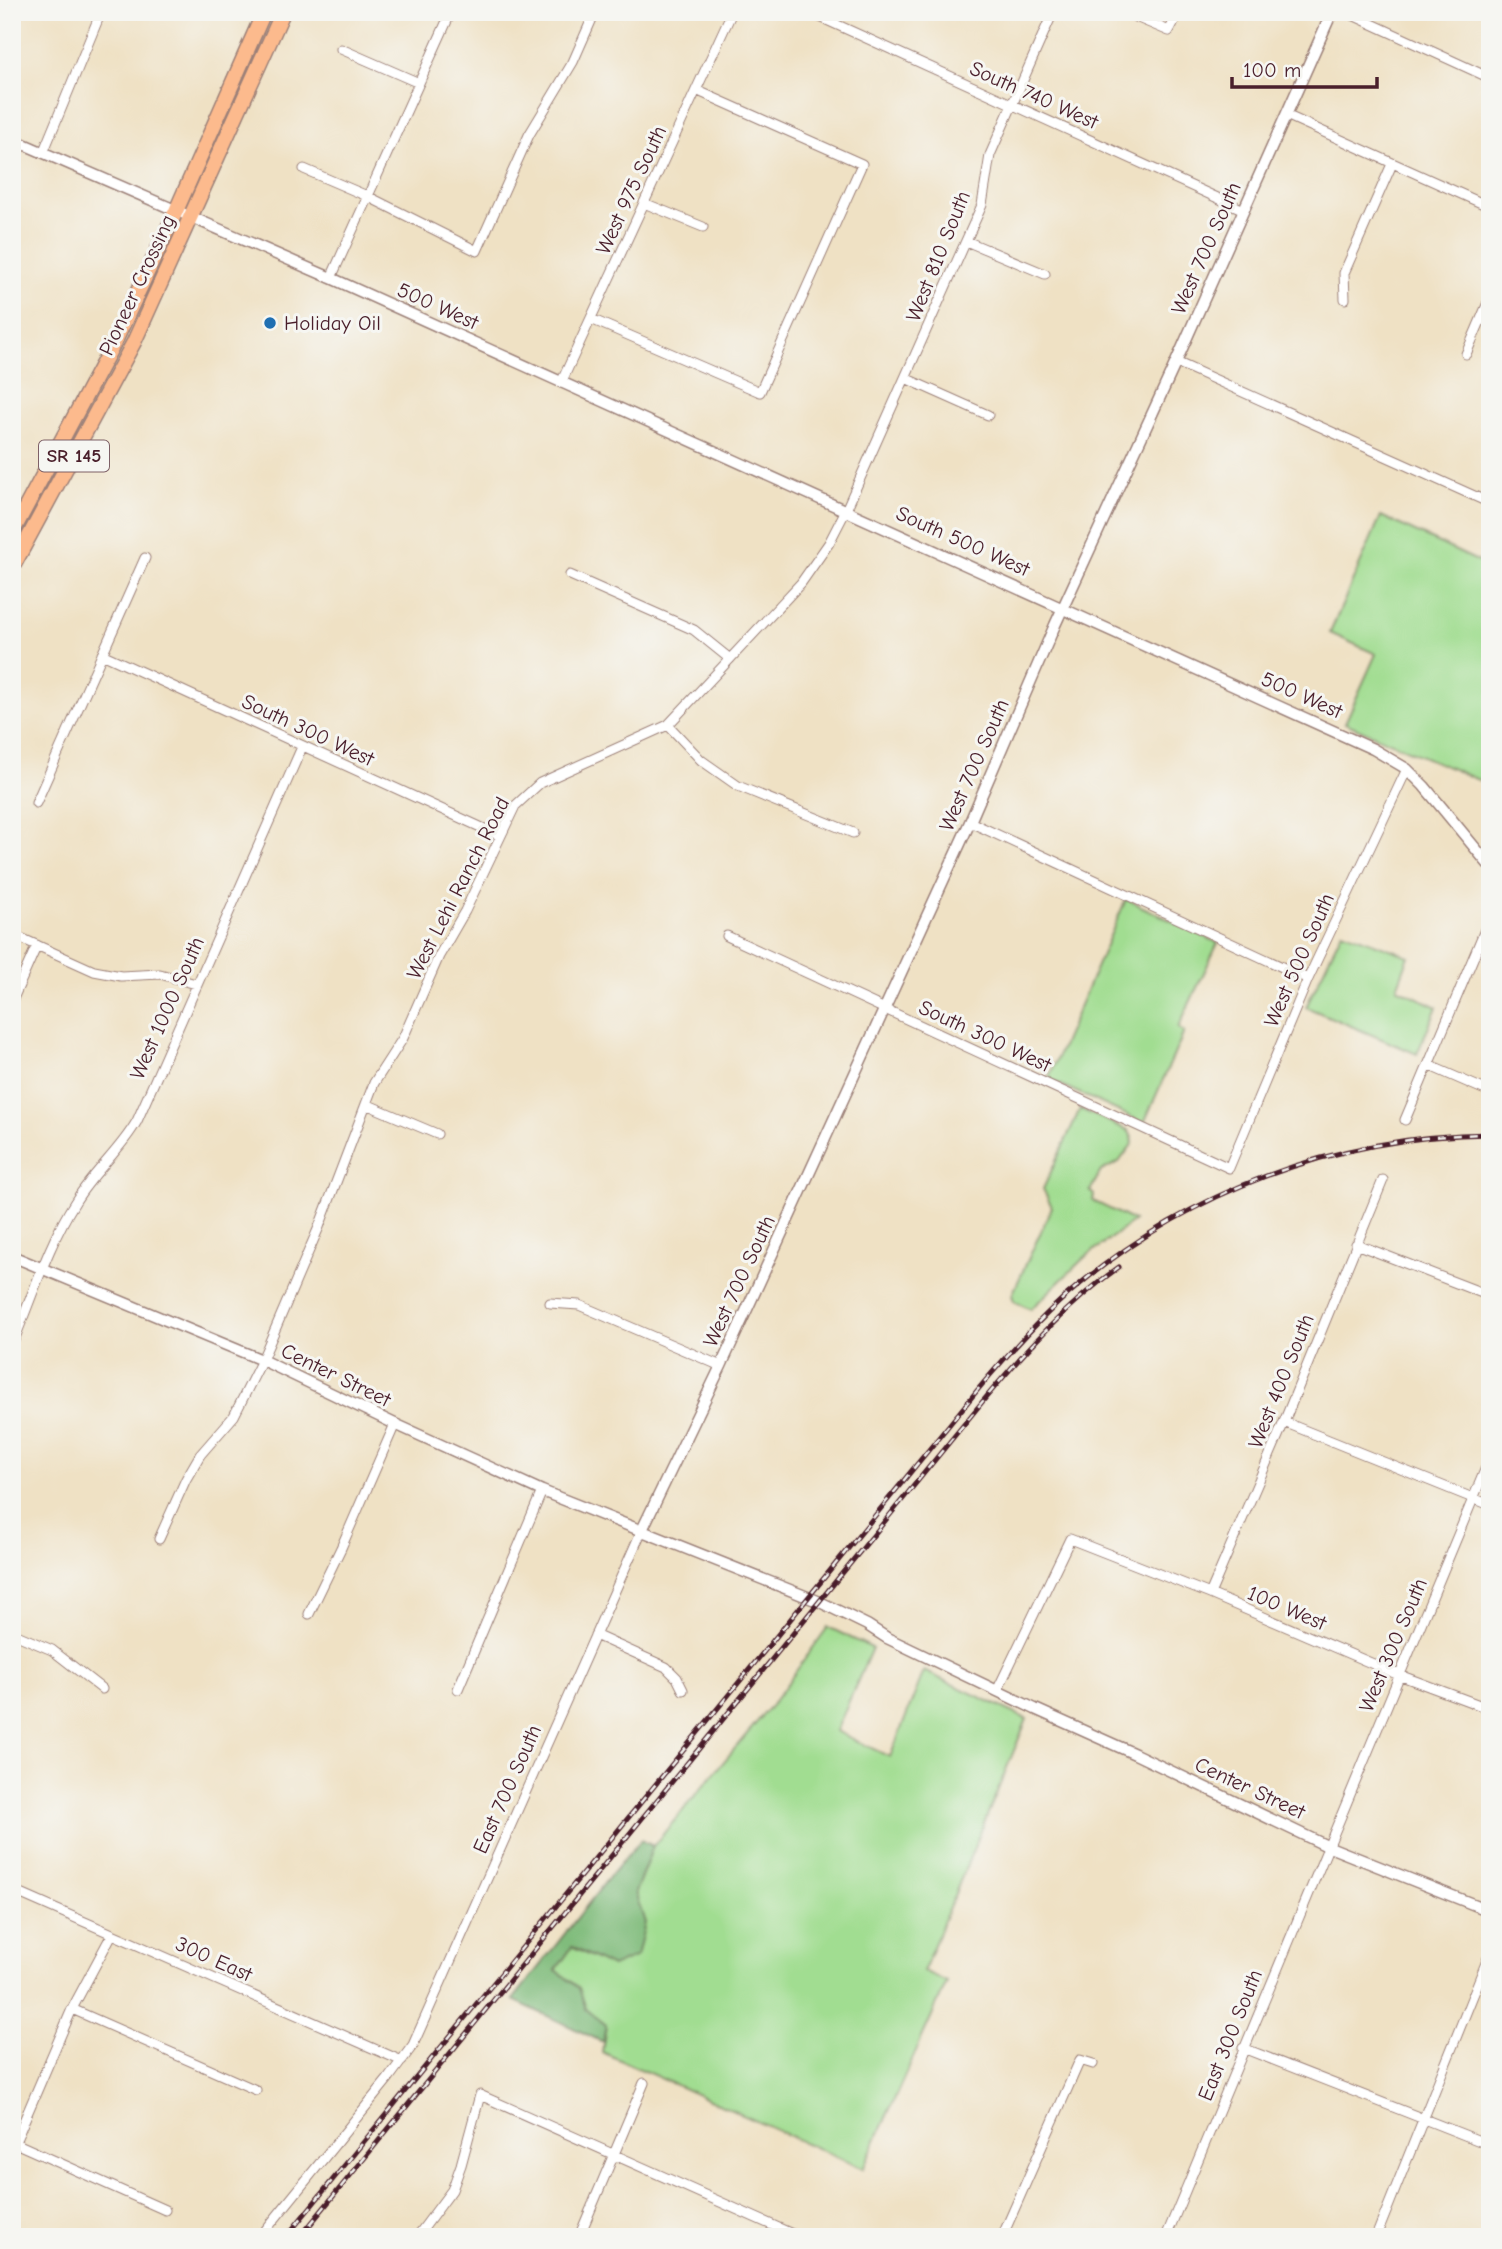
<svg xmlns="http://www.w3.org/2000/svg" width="1502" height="2249" font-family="'Comic Neue',sans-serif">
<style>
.green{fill:#a1dd91;stroke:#767e5e;stroke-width:2}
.forest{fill:#80bc7b;stroke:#656e53;stroke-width:2}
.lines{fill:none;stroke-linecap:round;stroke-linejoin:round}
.minor-casing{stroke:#9c8078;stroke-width:11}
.tertiary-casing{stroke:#9c8078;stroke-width:13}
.trunk-casing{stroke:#9c8078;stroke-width:17}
.minor{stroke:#fff;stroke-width:9}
.tertiary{stroke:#fff;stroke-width:10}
.trunk{stroke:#fcba8d;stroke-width:14}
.rail-casing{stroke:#4a1f2b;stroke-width:5}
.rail{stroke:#f6f6f2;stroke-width:2.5;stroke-dasharray:8;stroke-linecap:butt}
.poi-dot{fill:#1f6fb2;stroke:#f6f6f2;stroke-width:2.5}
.labels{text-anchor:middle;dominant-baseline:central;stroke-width:6;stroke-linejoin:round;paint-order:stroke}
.shield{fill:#f6f6f2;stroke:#7e6067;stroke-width:2}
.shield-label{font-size:19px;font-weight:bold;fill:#4a1f2b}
.street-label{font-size:21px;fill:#4a1f2b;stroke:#f6f6f2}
.poi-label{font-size:21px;fill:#4a1f2b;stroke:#f6f6f2;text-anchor:start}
</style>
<rect width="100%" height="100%" fill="#f6f6f2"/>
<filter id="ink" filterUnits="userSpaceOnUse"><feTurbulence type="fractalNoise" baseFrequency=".0143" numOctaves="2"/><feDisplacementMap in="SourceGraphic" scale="14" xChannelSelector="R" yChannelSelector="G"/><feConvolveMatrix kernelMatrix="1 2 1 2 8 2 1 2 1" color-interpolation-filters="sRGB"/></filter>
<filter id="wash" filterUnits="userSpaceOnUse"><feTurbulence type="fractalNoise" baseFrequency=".00686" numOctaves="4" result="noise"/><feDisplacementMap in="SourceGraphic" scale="28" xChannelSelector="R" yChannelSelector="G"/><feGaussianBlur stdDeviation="1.57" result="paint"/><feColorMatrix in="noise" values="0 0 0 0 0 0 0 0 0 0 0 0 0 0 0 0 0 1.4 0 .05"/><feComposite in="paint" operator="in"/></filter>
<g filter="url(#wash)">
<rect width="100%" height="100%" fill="#efe1c4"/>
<path class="green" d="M1381,516L1490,567V785L1345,723L1376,654L1330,633Z
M1126,899L1218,943L1178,1028L1184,1032L1144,1123L1048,1079Z
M1342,931L1409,956L1397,988L1437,1007L1417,1054L1306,1007Z
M1080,1109L1128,1130L1132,1137L1133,1143L1119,1162L1101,1171L1090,1191L1094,1195L1093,1200L1095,1202L1134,1221L1084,1258L1031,1309L1014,1301L1012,1295L1052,1207L1043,1189Z
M828,1627L872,1648L836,1731L890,1757L924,1671L1027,1719L923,1971L947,1982L863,2169L602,2052L606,2025L586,2009L579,1988L556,1970L572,1947L612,1967L645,1923L635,1892L653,1846L773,1703Z"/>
<path class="forest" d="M641,1840L653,1846L635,1892L645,1923L637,1956L612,1967L572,1947L556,1970L579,1988L586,2009L606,2025L603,2042L513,2000L614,1871Z"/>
</g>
<g filter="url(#ink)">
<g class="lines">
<defs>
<path id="minor" d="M809,12L1244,210
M1124,12L1169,31L1179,12
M1346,12L1490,78
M341,49L419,83
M1286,115L1490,207
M43,153L101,12
M304,169L367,196L477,251L529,135L573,62L595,12
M644,203L703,227
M966,241L1045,274
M331,278L451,12
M1345,299L1344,273L1392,164
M591,319L760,392L862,164L696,90
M1466,354L1490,298
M1176,362L1490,503
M905,378L988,415
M561,383L732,12
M570,575L694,630L730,659
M102,654L500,836
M668,725L701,760L738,786L853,833
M36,803L145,558
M970,822L1308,979
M12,934L94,971L121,976L160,974L196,984
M727,936L1229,1168L1308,979L1407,769
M12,1001L37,945
M1428,1065L1490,1092
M366,1104L437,1134
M1405,1120L1490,918
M1356,1244L1490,1296
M550,1303L579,1305L721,1366
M12,1345C31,1300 49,1242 75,1202C93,1172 120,1151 137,1121L302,747
M1284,1422L1490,1505
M159,1539L186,1479L200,1455L234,1416L262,1360L319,1227L374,1083L403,1038L439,956L465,911L515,806L540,783L668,725L801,583L829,543L846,510L982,205L990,155L1053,12
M1210,1594L1284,1422L1383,1180
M309,1614L341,1548L395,1424
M12,1633L52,1650L102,1689
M595,1635L666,1667L677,1678L683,1690
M458,1689L542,1491
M997,1691L1070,1539L1210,1594L1399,1675L1490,1709
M12,1890L402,2061
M72,2009L256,2090
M1243,2048L1490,2145
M15,2143L165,2210
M12,2149L72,2009L112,1934
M260,2237L388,2079L413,2045L642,1530
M417,2237L452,2190L461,2165L480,2095L799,2237
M579,2237L644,2083
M1002,2237L1080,2060L1093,2064
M1166,2237L1490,1458
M1376,2237L1490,1953"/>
<path id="tertiary" d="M12,139L331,278L1373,749L1407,769L1424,786L1490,866
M12,1256L262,1360L395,1424L542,1491L820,1602L867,1625L887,1638L1035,1709L1135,1754L1327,1846L1490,1911
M642,1530L721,1366L970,822L1055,625L1176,362L1332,12"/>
<path id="trunk" d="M12,533L117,337L176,211L264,12
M12,568L134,342L283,12"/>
</defs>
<use href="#minor" class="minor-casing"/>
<use href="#tertiary" class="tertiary-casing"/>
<use href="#trunk" class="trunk-casing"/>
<use href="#minor" class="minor"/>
<use href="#tertiary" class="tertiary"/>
<use href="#trunk" class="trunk"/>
<defs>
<path id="rail" d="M286,2237L980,1387C1008,1354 1036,1322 1068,1294C1186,1192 1334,1136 1490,1134
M300,2237L983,1401C1024,1352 1067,1304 1119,1267"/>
</defs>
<use href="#rail" class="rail-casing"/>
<use href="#rail" class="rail"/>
</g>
</g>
<circle class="poi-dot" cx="270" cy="323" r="7"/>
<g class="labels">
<rect class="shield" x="39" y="440.5" width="70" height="31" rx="5"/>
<g class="shield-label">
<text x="74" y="456">SR 145</text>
</g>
<g class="street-label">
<text transform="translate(1034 95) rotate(24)">South 740 West</text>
<text transform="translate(631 190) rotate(-65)">West 975 South</text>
<text transform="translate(1206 248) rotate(-66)">West 700 South</text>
<text transform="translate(938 256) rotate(-68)">West 810 South</text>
<text transform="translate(137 285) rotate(-65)">Pioneer Crossing</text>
<text transform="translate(438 306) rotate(24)">500 West</text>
<text transform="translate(963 541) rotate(24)">South 500 West</text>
<text transform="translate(1302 695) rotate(24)">500 West</text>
<text transform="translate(308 730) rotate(25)">South 300 West</text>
<text transform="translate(974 765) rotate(-66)">West 700 South</text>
<text transform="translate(458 888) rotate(-63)">West Lehi Ranch Road</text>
<text transform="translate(1299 960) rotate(-66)">West 500 South</text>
<text transform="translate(167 1008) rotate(-66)">West 1000 South</text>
<text transform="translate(985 1036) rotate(25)">South 300 West</text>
<text transform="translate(739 1281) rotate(-65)">West 700 South</text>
<text transform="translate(336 1375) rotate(26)">Center Street</text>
<text transform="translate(1281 1381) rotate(-68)">West 400 South</text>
<text transform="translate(1287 1608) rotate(23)">100 West</text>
<text transform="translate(1393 1645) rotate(-67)">West 300 South</text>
<text transform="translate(1250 1788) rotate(25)">Center Street</text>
<text transform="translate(507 1789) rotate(-66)">East 700 South</text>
<text transform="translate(214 1959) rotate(24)">300 East</text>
<text transform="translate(1230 2035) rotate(-68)">East 300 South</text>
</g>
<g class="poi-label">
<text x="284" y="323">Holiday Oil</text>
</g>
</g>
<rect width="1502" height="2249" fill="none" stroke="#f6f6f2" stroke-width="42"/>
<path d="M1232 77v10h145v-10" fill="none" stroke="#4a1f2b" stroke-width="3.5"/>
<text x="1243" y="77" font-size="21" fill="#4a1f2b" stroke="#f6f6f2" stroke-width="5" paint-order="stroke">100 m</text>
</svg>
